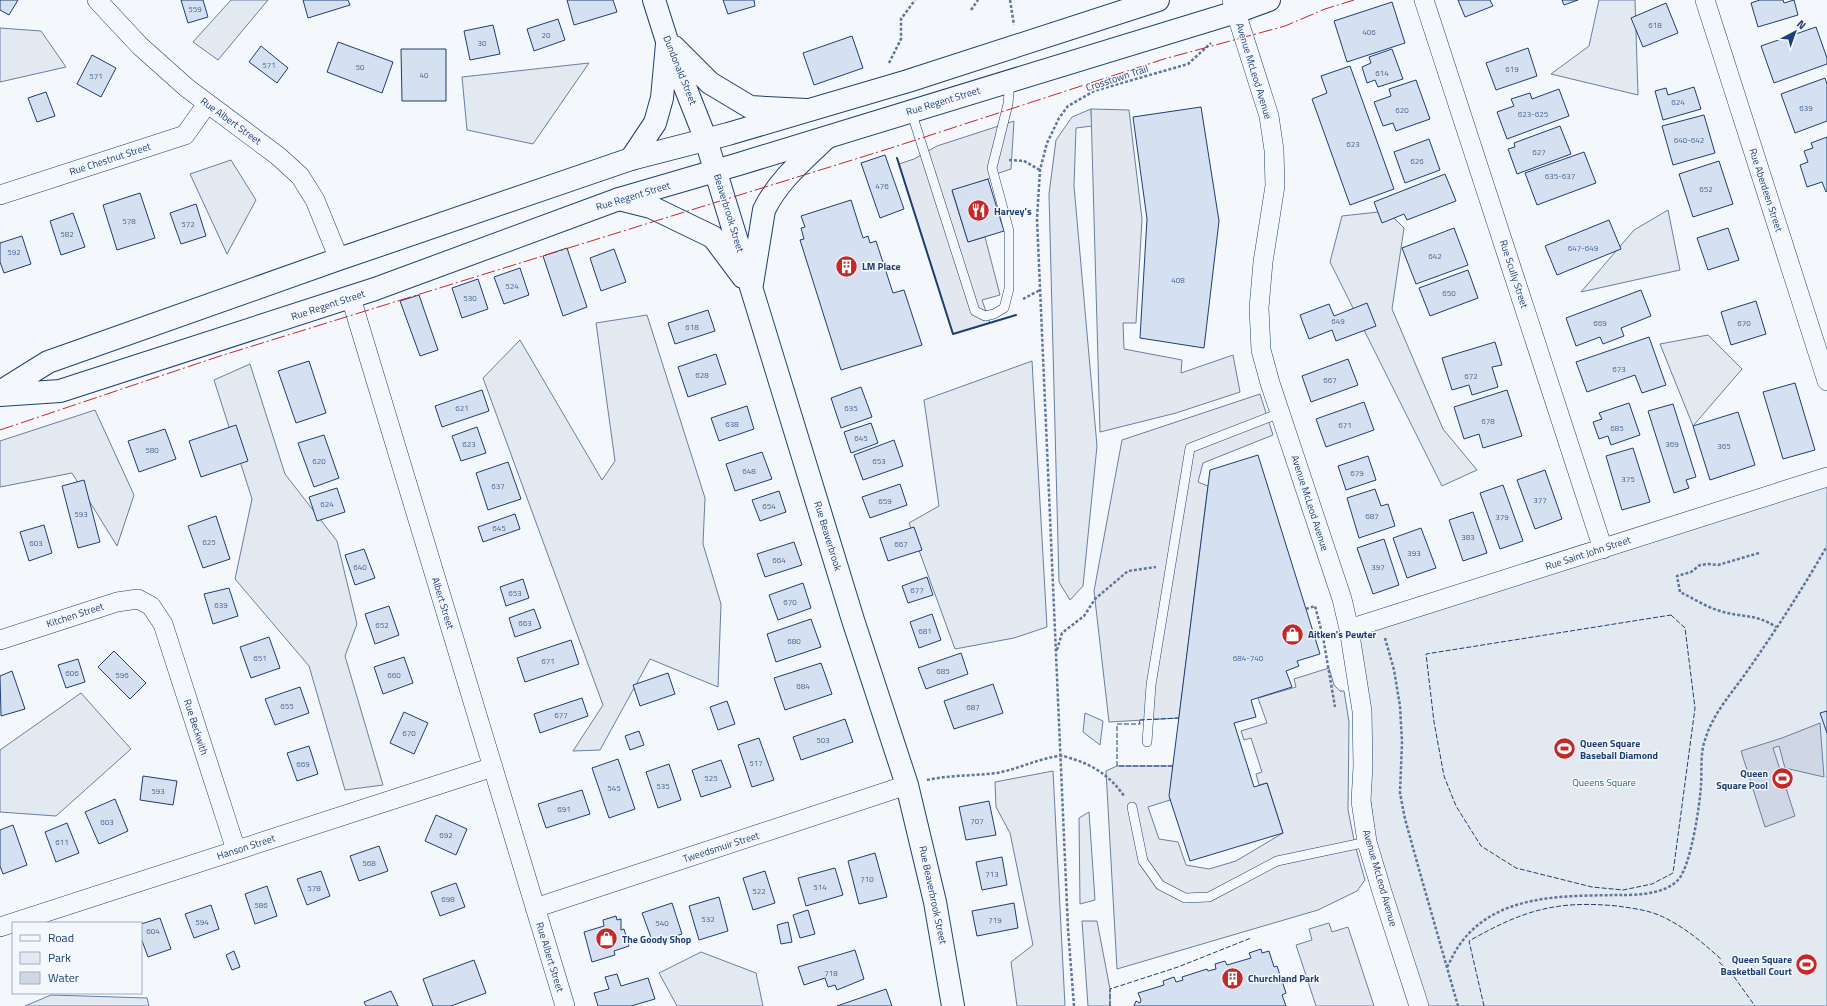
<svg xmlns="http://www.w3.org/2000/svg" width="1827" height="1006" font-family="'Titillium Web',sans-serif">
<style>
.green{fill:#e3e9f0;stroke:#687fa3}
.parking{fill:#e3e8f0;stroke:#687fa3}
.water{fill:#cfd7e4;stroke:#687fa3}
.building{fill:#d5e0f0;stroke:#1d3f73}
.lines{fill:none;stroke-linecap:round;stroke-linejoin:round}
.lane-casing{stroke:#1d3f73;stroke-width:10}
.street-casing{stroke:#1d3f73;stroke-width:20}
.secondary-casing{stroke:#1d3f73;stroke-width:24}
.primary-casing{stroke:#1d3f73;stroke-width:24}
.path{stroke:#5e769c;stroke-width:2.5;stroke-dasharray:3 2;stroke-linecap:butt}
.lane{stroke:#f4f7fb;stroke-width:9}
.street{stroke:#f4f7fb;stroke-width:19}
.secondary{stroke:#f4f7fb;stroke-width:22}
.primary{stroke:#f4f7fb;stroke-width:22}
.fence{stroke:#1d3f73;stroke-width:1;stroke-dasharray:5 2;stroke-linecap:butt}
.wall{stroke:#1d3f73;stroke-width:2}
.power{stroke:#c62828;stroke-width:1;stroke-dasharray:14 3 2 3;stroke-linecap:butt}
.labels{text-anchor:middle;dominant-baseline:central;stroke-width:3;stroke-linejoin:round;paint-order:stroke}
.number-label{font-size:8px;fill:#4b6792}
.street-label{font-size:10px;fill:#1d3f73;stroke:#f4f7fb}
.poi-label{font-size:10px;font-weight:bold;fill:#1d3f73;stroke:#f4f7fb;text-anchor:start}
.park-label{font-size:10px;fill:#2c6c60;stroke:#f4f7fb}
</style>
<rect width="100%" height="100%" fill="#f4f7fb"/>
<path class="green" d="M231,0H268L218,60L193,42Z
M1599,0H1635L1638,95L1551,74L1589,46Z
M0,28L41,31L66,67L0,82Z
M589,63L533,144L467,130L462,77Z
M1091,109L1092,126L1076,128L1074,186L1097,446L1083,586L1070,600L1059,582L1049,194L1056,140L1072,117Z
M231,160L256,200L227,254L190,174Z
M1668,210L1680,270L1581,292L1634,230Z
M1387,211L1404,228L1392,309L1443,429L1477,470L1442,486L1330,262L1342,216Z
M647,315L705,498L703,544L721,604L718,687L650,659L600,750L573,751L603,705L483,378L520,340L602,480L615,461L596,323Z
M1708,335L1742,369L1693,426L1660,344Z
M1032,361L1047,627L1014,638L955,649L909,523L939,506L924,400Z
M250,364L285,474L337,541L357,624L345,656L383,785L345,790L309,666L235,579L252,499L214,380Z
M95,410L134,495L117,546L72,473L0,487V441Z
M1827,477V1006H1419L1382,892L1349,629Z
M81,693L131,749L56,816L0,812V750Z
M1085,713L1103,721L1100,745L1083,732Z
M1053,771L1065,1006H1017L1011,962L1033,945L1010,833L996,807L995,782Z
M1089,812L1095,900L1080,904L1079,818Z
M1082,921H1097L1110,989V1006H1088Z
M701,952L756,973L763,1006H677L659,973Z
M51,995L147,998L149,1006H25Z"/>
<path class="parking" d="M1091,109L1129,110L1142,219L1136,323H1123L1124,349L1182,360L1181,373L1233,355L1240,392L1176,413L1100,432Z
M1014,121L1011,169L999,173L988,179L952,191L968,242L985,237L1000,295L982,300L990,323L953,334L899,164L914,159L937,146Z
M1260,394L1273,435L1203,463L1198,482L1208,486L1179,718L1109,722L1094,591L1122,440Z
M1329,668L1334,685L1340,691H1344L1349,722L1348,810L1355,845L1365,880L1357,891L1318,910L1117,969L1106,771L1117,766H1173L1170,800L1148,807L1159,839L1178,842L1186,865L1209,869L1236,861L1283,833L1267,783L1259,785L1256,774L1262,772L1251,738L1244,740L1241,731L1267,723L1258,698L1296,687L1294,679Z
M1329,923L1332,932L1348,927L1374,1006H1316L1296,945L1312,940L1309,929Z"/>
<path class="water" d="M1820,723L1824,777L1785,768L1779,746L1773,748L1795,816L1765,827L1741,751L1782,738Z"/>
<path class="building" d="M0,0H18L9,15L0,10Z
M181,0H203L208,17L188,23Z
M303,0H348L350,5L308,18Z
M567,0H613L617,12L574,25Z
M723,0H754L755,6L728,14Z
M1458,0H1490L1493,6L1465,17Z
M1562,0H1578L1564,5Z
M1760,0H1783L1784,3L1794,0L1798,15L1758,27L1751,3Z
M1392,2L1405,43L1347,62L1334,21Z
M1666,3L1678,33L1643,47L1631,18Z
M558,19L565,40L534,51L527,29Z
M493,25L500,54L470,60L464,31Z
M1816,27L1827,58V64L1774,83L1761,46Z
M852,36L863,68L814,85L803,53Z
M338,42L393,62L382,93L327,72Z
M261,46L288,68L277,83L249,62Z
M1528,48L1537,76L1496,90L1486,63Z
M401,49H446V101H402Z
M1392,49L1403,79L1378,87L1375,80L1367,83L1362,67L1371,63L1369,57Z
M92,55L116,68L101,97L77,84Z
M1350,66L1394,189L1350,205L1312,99L1327,93L1321,76Z
M1825,78L1827,84V121L1795,133L1781,94Z
M1416,80L1430,119L1396,131L1393,123L1383,126L1374,102L1391,96L1389,89Z
M1694,87L1701,109L1663,120L1655,91L1666,88L1668,95Z
M1559,89L1569,116L1507,139L1497,112L1514,106L1511,99L1530,93L1532,99Z
M46,92L55,116L37,122L28,98Z
M1201,107L1219,221L1204,348L1140,338L1147,219L1133,117Z
M1704,115L1715,153L1673,165L1662,126Z
M1560,126L1571,154L1517,174L1508,149L1515,147L1514,143Z
M1827,137V191L1826,192L1822,182L1807,187L1800,165L1808,162L1804,151L1813,148L1811,143Z
M1429,139L1440,170L1405,183L1394,152Z
M1584,152L1596,183L1537,205L1525,173Z
M885,155L904,209L880,218L861,163Z
M1719,161L1733,204L1693,217L1679,174Z
M1445,174L1456,201L1407,220L1404,214L1382,223L1374,202Z
M988,179L1004,231L968,242L952,190Z
M140,193L155,238L117,250L103,205Z
M851,200L863,238L868,236L870,243L876,241L893,293L904,290L922,345L841,370L800,240L804,239L801,228L805,227L801,216Z
M196,204L206,236L181,244L170,213Z
M73,213L85,247L61,255L50,221Z
M1609,220L1621,249L1557,275L1545,246Z
M1454,228L1468,265L1416,284L1402,248Z
M1728,228L1739,260L1708,270L1697,238Z
M22,236L31,264L4,273L0,262V243Z
M567,248L587,307L563,316L543,256Z
M614,249L626,282L601,291L590,258Z
M520,268L529,295L504,304L494,277Z
M1468,270L1478,298L1430,316L1419,288Z
M478,279L488,309L462,318L452,288Z
M1641,290L1651,316L1621,328L1624,336L1603,344L1600,337L1576,346L1566,318Z
M419,295L438,350L420,356L400,301Z
M1756,301L1766,334L1731,345L1721,312Z
M1367,303L1376,326L1336,341L1332,330L1309,339L1300,315L1329,304L1334,316Z
M708,310L715,331L675,344L668,323Z
M1649,337L1666,385L1642,393L1635,375L1587,392L1576,362Z
M1495,342L1502,365L1492,367L1498,387L1472,395L1469,385L1452,390L1442,358Z
M716,354L726,384L688,397L678,367Z
M1348,359L1358,385L1311,402L1302,376Z
M309,361L326,413L296,423L278,371Z
M1795,383L1815,450L1783,459L1763,392Z
M861,387L872,417L841,428L831,398Z
M482,390L489,411L442,427L435,406Z
M1507,390L1522,436L1483,448L1479,434L1464,439L1454,407Z
M1364,402L1374,430L1326,447L1316,419Z
M1629,403L1640,435L1611,445L1608,436L1599,439L1593,422L1602,419L1599,413Z
M1673,404L1696,477L1686,480L1689,488L1674,493L1648,411Z
M747,406L754,429L719,441L711,418Z
M1738,412L1755,465L1710,480L1693,426Z
M871,423L878,443L851,453L844,432Z
M236,425L248,461L201,477L189,441Z
M477,427L486,453L461,461L452,436Z
M165,429L176,459L139,472L128,441Z
M324,435L339,478L314,487L298,443Z
M894,440L903,466L863,480L854,455Z
M1633,448L1650,502L1622,510L1606,456Z
M762,452L772,479L735,491L726,464Z
M1258,455L1320,654L1297,661L1299,666L1286,671L1292,687L1251,700L1256,717L1234,723L1254,787L1267,783L1283,833L1190,861L1169,796L1210,470Z
M1368,456L1376,480L1346,490L1338,466Z
M508,462L521,499L488,510L476,473Z
M1545,470L1562,519L1535,529L1517,480Z
M84,480L100,542L78,548L62,486Z
M900,484L907,505L870,518L862,497Z
M1503,485L1523,541L1500,549L1480,493Z
M337,488L345,512L317,521L309,497Z
M1375,489L1381,506L1388,504L1395,526L1359,538L1347,498Z
M779,491L786,512L760,521L752,500Z
M1473,512L1487,553L1463,561L1449,520Z
M515,514L520,529L483,542L478,527Z
M216,516L230,559L203,568L188,526Z
M44,525L52,553L29,561L20,532Z
M914,527L922,550L888,561L880,538Z
M1421,528L1436,568L1407,578L1393,538Z
M1384,539L1399,585L1373,594L1357,548Z
M794,542L802,565L765,577L757,554Z
M364,549L375,578L355,585L345,555Z
M927,577L933,595L908,603L902,586Z
M523,579L529,598L506,606L500,587Z
M803,583L811,608L778,620L769,595Z
M229,588L238,616L213,624L204,594Z
M389,606L399,635L375,644L365,614Z
M534,609L541,628L515,637L509,618Z
M932,614L941,640L919,648L910,622Z
M811,619L821,647L776,662L767,634Z
M269,637L280,668L251,678L240,647Z
M571,640L579,664L525,682L517,658Z
M114,651L146,683L130,699L98,667Z
M961,653L968,674L926,689L918,668Z
M404,657L413,683L383,694L374,667Z
M78,659L85,682L66,688L58,665Z
M821,663L832,694L785,710L774,678Z
M12,671L25,709L1,716L0,676Z
M668,673L675,694L640,706L633,685Z
M993,684L1003,713L954,729L944,701Z
M300,687L309,713L275,725L265,699Z
M582,698L588,716L540,733L534,714Z
M727,701L735,724L718,730L710,707Z
M1827,711V733L1820,713Z
M404,712L428,723L414,754L390,743Z
M845,719L853,742L801,760L793,737Z
M639,731L644,745L630,750L625,736Z
M759,738L774,780L752,787L738,745Z
M309,746L318,774L297,781L287,753Z
M618,759L635,809L609,818L592,768Z
M721,760L731,787L701,797L692,770Z
M669,764L681,800L658,808L646,772Z
M143,776L177,781L173,805L140,800Z
M582,790L590,814L546,828L538,804Z
M115,799L128,831L99,844L85,812Z
M989,801L996,835L966,840L959,807Z
M436,815L467,829L456,855L425,841Z
M67,823L79,853L56,862L45,832Z
M13,825L27,865L3,874L0,866V830Z
M379,846L388,871L359,881L350,856Z
M875,853L887,897L859,904L848,861Z
M1002,857L1007,885L982,890L976,862Z
M835,868L843,895L806,906L798,878Z
M321,871L330,896L307,905L297,879Z
M765,871L775,903L753,910L743,878Z
M456,883L465,907L440,916L431,892Z
M267,886L277,916L255,924L245,894Z
M719,897L728,931L699,940L689,906Z
M672,903L682,934L653,943L642,913Z
M1014,903L1018,928L977,936L972,911Z
M211,905L219,929L194,938L185,914Z
M808,910L815,934L800,938L793,915Z
M616,916L617,920L621,919V930L624,929L629,946L614,951L615,955L592,962L584,932L604,926L603,920Z
M160,918L171,949L148,957L141,938V924Z
M788,922L792,942L781,944L777,925Z
M1261,949L1262,953L1269,951L1274,967L1277,966L1286,993L1282,995L1286,1006H1134L1136,1001L1140,1003L1141,1000L1138,993L1164,985L1163,981L1174,977L1176,982L1183,980L1182,977L1207,969L1208,971L1216,969L1215,964L1225,961L1227,965L1251,958L1249,953Z
M855,950L864,979L837,990L835,985L828,987L825,978L804,985L798,967Z
M234,951L240,967L232,970L226,955Z
M474,960L486,993L451,1006H433L423,979Z
M617,974L621,986L648,978L655,999L631,1006H598L594,993L609,989L605,977Z
M886,989L892,1006H837Z
M391,991L398,1006H366L364,1002Z"/>
<g class="lines">
<defs>
<path id="lane" d="M911,111L975,311L985,316L994,314L1004,308L1009,289V231L992,168L1008,104L1010,81
M1147,742L1151,685L1190,448L1280,413
M1132,807L1143,861L1160,885L1185,898L1209,897L1277,861L1367,842"/>
<path id="street" d="M97,0L140,46L187,88L278,156L300,176L315,200L339,259
M1232,0L1269,116L1274,150L1275,186L1263,262L1259,308L1261,350L1270,383L1342,599L1349,629L1362,711L1363,766L1361,801L1367,842L1382,892L1419,1006
M1424,0L1603,549
M1705,0L1827,381
M0,195L185,135L207,104
M351,298L565,1006
M1349,629L1827,477
M0,640L117,602L138,599L151,606L163,624L236,850
M535,908L907,785
M0,927L493,767"/>
<path id="secondary" d="M654,0L667,41L706,140L853,620L907,785L935,902L953,1006
M674,47L710,83L750,107L806,110
M631,159L655,123L662,98L667,44
M619,199L651,207L713,237L743,277
M752,284L764,210C778,181 803,160 826,138"/>
<path id="primary" d="M0,392L48,362L339,259L631,159L728,134L908,81L1158,0
M0,395L60,391L375,289L619,199L739,164L1236,12L1269,0"/>
</defs>
<use href="#lane" class="lane-casing"/>
<use href="#street" class="street-casing"/>
<use href="#secondary" class="secondary-casing"/>
<use href="#primary" class="primary-casing"/>
<path class="path" d="M1010,0L1014,25
M971,10L978,0
M889,63L901,39V19L915,0
M1009,160L1024,161L1040,170
M1023,299L1040,290
M1759,553L1718,565L1708,564L1700,565L1691,572L1677,576L1680,592C1693,598 1706,607 1720,611C1742,618 1755,613 1776,627
M1306,609L1315,606L1323,637L1335,707
M1385,638L1394,670L1400,706L1402,742L1400,793L1405,819L1422,880L1458,1006
M1057,650L1062,633L1084,616L1095,599L1128,571L1156,567
M927,780C949,775 973,776 997,773C1018,769 1037,759 1059,756C1063,755 1069,758 1073,759C1095,766 1111,777 1124,796
M1447,967C1451,960 1454,953 1458,947C1494,893 1563,896 1621,895C1638,895 1665,894 1678,880C1691,866 1700,804 1701,785C1702,771 1700,753 1705,740C1713,713 1732,693 1748,670C1776,630 1803,588 1827,546
M1074,1006L1068,929L1037,219L1040,170L1047,143L1059,118L1068,106L1094,91L1188,64L1211,43"/>
<use href="#lane" class="lane"/>
<use href="#street" class="street"/>
<use href="#secondary" class="secondary"/>
<use href="#primary" class="primary"/>
<path class="fence" d="M1671,615L1685,628L1695,708L1673,873L1652,884L1623,890L1592,887L1516,868L1481,846L1456,806L1444,776L1434,722L1426,654Z
M1173,766H1117V724H1140L1139,720L1179,718
M1719,962L1732,974L1755,1006
M1110,1006V989L1178,967L1251,938
M1484,1006L1469,941C1522,911 1555,900 1617,906C1631,908 1648,910 1661,916C1685,927 1703,943 1722,960"/>
<path class="wall" d="M897,158L953,334L1016,315"/>
<path class="power" d="M0,430L217,357L891,148L1164,59L1285,26L1325,9L1354,0"/>
</g>
<defs>
<symbol id="restaurant-disc" viewBox="-11 -11 22 22"><circle r="9.5" fill="#c62828" stroke="#f4f7fb"/><path d="M-5-6h1v4h1v-4h1v4h1v-4h1v5L-1.5 .5V6h-2V.5L-5-1ZM5-6V6H3V1.5H1.5Q1.5-4 5-6Z" fill="#fff"/></symbol>
<symbol id="building-disc" viewBox="-11 -11 22 22"><circle r="9.5" fill="#c62828" stroke="#f4f7fb"/><path d="M-4-6H4V6H1V3H-1V6H-4ZM-2.5-4.3h1.7v1.8h-1.7ZM.8-4.3h1.7v1.8H.8ZM-2.5-1h1.7V.8h-1.7ZM.8-1h1.7V.8H.8Z" fill="#fff"/></symbol>
<symbol id="shop-disc" viewBox="-11 -11 22 22"><circle r="9.5" fill="#c62828" stroke="#f4f7fb"/><path d="M-5-2.5h2.3a2.7 3.5 0 0 1 5.4 0H5L5.5 6h-11ZM-1.5-2.5h3a1.5 2.3 0 0 0-3 0Z" fill="#fff"/></symbol>
<symbol id="stadium-disc" viewBox="-11 -11 22 22"><circle r="9.5" fill="#c62828" stroke="#f4f7fb"/><path d="M0-5a6.5 5 0 1 0 0 10a6.5 5 0 1 0 0-10ZM-3.5-1.8h7v3.6h-7Z" fill="#fff"/></symbol>
</defs>
<g fill-rule="evenodd">
<use href="#restaurant-disc" x="966" y="198" width="25" height="25"/>
<use href="#building-disc" x="834" y="254" width="25" height="25"/>
<use href="#shop-disc" x="1280" y="622" width="25" height="25"/>
<use href="#stadium-disc" x="1552" y="736" width="25" height="25"/>
<use href="#stadium-disc" x="1770" y="766" width="25" height="25"/>
<use href="#shop-disc" x="594" y="926" width="25" height="25"/>
<use href="#stadium-disc" x="1794" y="952" width="25" height="25"/>
<use href="#building-disc" x="1220" y="966" width="25" height="25"/>
</g>
<g class="labels">
<g class="number-label">
<text x="195" y="9">559</text>
<text x="1655" y="25">618</text>
<text x="1369" y="32">406</text>
<text x="546" y="35">20</text>
<text x="482" y="43">30</text>
<text x="269" y="65">571</text>
<text x="360" y="67">50</text>
<text x="1512" y="69">619</text>
<text x="1382" y="73">614</text>
<text x="424" y="75">40</text>
<text x="96" y="76">571</text>
<text x="1678" y="102">624</text>
<text x="1806" y="108">639</text>
<text x="1402" y="110">620</text>
<text x="1533" y="114">623-625</text>
<text x="1689" y="140">640-642</text>
<text x="1353" y="144">623</text>
<text x="1539" y="152">627</text>
<text x="1417" y="161">626</text>
<text x="1560" y="176">635-637</text>
<text x="882" y="186">476</text>
<text x="1706" y="189">652</text>
<text x="129" y="221">578</text>
<text x="188" y="224">572</text>
<text x="67" y="234">582</text>
<text x="1583" y="248">647-649</text>
<text x="14" y="252">592</text>
<text x="1435" y="256">642</text>
<text x="1178" y="280">408</text>
<text x="512" y="286">524</text>
<text x="1449" y="293">650</text>
<text x="470" y="298">530</text>
<text x="1338" y="321">649</text>
<text x="1600" y="323">669</text>
<text x="1744" y="323">670</text>
<text x="692" y="327">618</text>
<text x="1619" y="369">673</text>
<text x="702" y="375">628</text>
<text x="1471" y="376">672</text>
<text x="1330" y="380">667</text>
<text x="462" y="408">621</text>
<text x="851" y="408">635</text>
<text x="1488" y="421">678</text>
<text x="732" y="424">638</text>
<text x="1345" y="425">671</text>
<text x="1617" y="428">685</text>
<text x="861" y="438">645</text>
<text x="469" y="444">623</text>
<text x="1672" y="444">369</text>
<text x="1724" y="446">365</text>
<text x="152" y="450">580</text>
<text x="319" y="461">620</text>
<text x="879" y="461">653</text>
<text x="749" y="471">648</text>
<text x="1357" y="473">679</text>
<text x="1628" y="479">375</text>
<text x="498" y="486">637</text>
<text x="1540" y="500">377</text>
<text x="885" y="501">659</text>
<text x="327" y="504">624</text>
<text x="769" y="506">654</text>
<text x="81" y="514">593</text>
<text x="1372" y="516">687</text>
<text x="1502" y="517">379</text>
<text x="499" y="528">645</text>
<text x="1468" y="537">383</text>
<text x="209" y="542">625</text>
<text x="36" y="543">603</text>
<text x="901" y="544">667</text>
<text x="1414" y="553">393</text>
<text x="779" y="560">664</text>
<text x="360" y="567">640</text>
<text x="1378" y="567">397</text>
<text x="917" y="590">677</text>
<text x="515" y="593">653</text>
<text x="790" y="602">670</text>
<text x="221" y="605">639</text>
<text x="525" y="623">663</text>
<text x="382" y="625">652</text>
<text x="925" y="631">681</text>
<text x="794" y="641">680</text>
<text x="260" y="658">651</text>
<text x="1248" y="658">684-740</text>
<text x="548" y="661">671</text>
<text x="943" y="671">685</text>
<text x="72" y="673">606</text>
<text x="122" y="675">596</text>
<text x="394" y="675">660</text>
<text x="803" y="686">684</text>
<text x="287" y="706">655</text>
<text x="973" y="707">687</text>
<text x="561" y="715">677</text>
<text x="409" y="733">670</text>
<text x="823" y="740">503</text>
<text x="756" y="763">517</text>
<text x="303" y="764">669</text>
<text x="711" y="778">525</text>
<text x="663" y="786">535</text>
<text x="614" y="788">545</text>
<text x="158" y="791">593</text>
<text x="564" y="809">691</text>
<text x="977" y="821">707</text>
<text x="107" y="822">603</text>
<text x="446" y="835">692</text>
<text x="62" y="842">611</text>
<text x="369" y="863">568</text>
<text x="992" y="874">713</text>
<text x="867" y="879">710</text>
<text x="820" y="887">514</text>
<text x="314" y="888">578</text>
<text x="759" y="891">522</text>
<text x="448" y="899">698</text>
<text x="261" y="905">586</text>
<text x="708" y="919">532</text>
<text x="995" y="920">719</text>
<text x="202" y="922">594</text>
<text x="662" y="923">540</text>
<text x="153" y="931">604</text>
<text x="831" y="973">718</text>
</g>
<g class="street-label">
<text transform="translate(680 70) rotate(68)">Dundonald Street</text>
<text transform="translate(1254 71) rotate(73)">Avenue McLeod Avenue</text>
<text transform="translate(1117 78) rotate(-18)">Crosstown Trail</text>
<text transform="translate(943 101) rotate(-17)">Rue Regent Street</text>
<text transform="translate(231 121) rotate(36)">Rue Albert Street</text>
<text transform="translate(110 159) rotate(-18)">Rue Chestnut Street</text>
<text transform="translate(1766 190) rotate(72)">Rue Aberdeen Street</text>
<text transform="translate(633 196) rotate(-17)">Rue Regent Street</text>
<text transform="translate(729 213) rotate(73)">Beaverbrook Street</text>
<text transform="translate(1514 274) rotate(72)">Rue Scully Street</text>
<text transform="translate(328 305) rotate(-18)">Rue Regent Street</text>
<text transform="translate(1310 503) rotate(72)">Avenue McLeod Avenue</text>
<text transform="translate(828 536) rotate(73)">Rue Beaverbrook</text>
<text transform="translate(1588 553) rotate(-18)">Rue Saint John Street</text>
<text transform="translate(443 603) rotate(73)">Albert Street</text>
<text transform="translate(75 615) rotate(-18)">Kitchen Street</text>
<text transform="translate(196 727) rotate(72)">Rue Beckwith</text>
<text transform="translate(246 847) rotate(-18)">Hanson Street</text>
<text transform="translate(721 847) rotate(-18)">Tweedsmuir Street</text>
<text transform="translate(1380 878) rotate(74)">Avenue McLeod Avenue</text>
<text transform="translate(933 895) rotate(78)">Rue Beaverbrook Street</text>
<text transform="translate(550 957) rotate(73)">Rue Albert Street</text>
</g>
<g class="poi-label">
<text x="994" y="211">Harvey's</text>
<text x="862" y="266">LM Place</text>
<text x="1308" y="634">Aitken's Pewter</text>
<text x="1580" y="743">Queen Square<tspan x="1580" dy="12">Baseball Diamond</tspan></text>
<text x="1768" y="773" text-anchor="end">Queen<tspan x="1768" dy="12">Square Pool</tspan></text>
<text x="622" y="939">The Goody Shop</text>
<text x="1792" y="959" text-anchor="end">Queen Square<tspan x="1792" dy="12">Basketball Court</tspan></text>
<text x="1248" y="978">Churchland Park</text>
</g>
<g class="park-label">
<text x="1604" y="782">Queens Square</text>
</g>
</g>
<rect x="12" y="922" width="130" height="72" fill="#f4f7fb" stroke="#9eadc5"/>
<rect x="20" y="935" width="20" height="6" fill="#f4f7fb" stroke="#9eadc5"/>
<text x="48" y="942" font-size="12" fill="#1d3f73">Road</text>
<rect x="20" y="952" width="20" height="12" fill="#e3e9f0" stroke="#9eadc5"/>
<text x="48" y="962" font-size="12" fill="#1d3f73">Park</text>
<rect x="20" y="972" width="20" height="12" fill="#cfd7e4" stroke="#9eadc5"/>
<text x="48" y="982" font-size="12" fill="#1d3f73">Water</text>
<g transform="translate(1795 32) rotate(41)" stroke="#f4f7fb" stroke-width="3" paint-order="stroke">
<path d="M0-3L7 15L0 10L-7 15Z" fill="#1d3f73"/>
<text y="-6" font-size="11" font-weight="bold" text-anchor="middle" fill="#1d3f73">N</text>
</g>
</svg>
